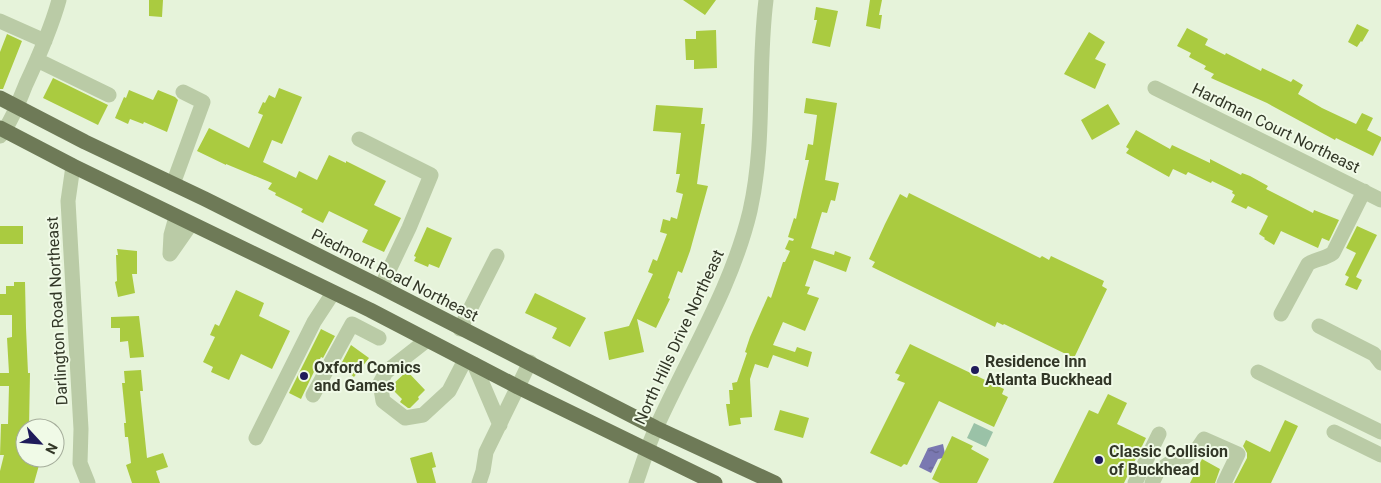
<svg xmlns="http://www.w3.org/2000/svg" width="1381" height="483" font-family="Roboto,sans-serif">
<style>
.pitch{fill:#9ac2a7}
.water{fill:url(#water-ripples)}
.building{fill:#aacb40}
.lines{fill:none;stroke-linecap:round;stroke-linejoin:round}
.minor{stroke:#bacba6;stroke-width:15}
.major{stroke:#6e7a57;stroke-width:15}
.poi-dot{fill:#1f1b5a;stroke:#f0fae7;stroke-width:2}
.labels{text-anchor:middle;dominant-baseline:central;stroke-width:4;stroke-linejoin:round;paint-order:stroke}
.street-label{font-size:16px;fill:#323727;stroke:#f0fae7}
.poi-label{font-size:16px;font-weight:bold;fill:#323727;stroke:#f0fae7;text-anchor:start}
</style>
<defs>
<pattern id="water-ripples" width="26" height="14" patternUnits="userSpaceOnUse" patternTransform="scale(1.25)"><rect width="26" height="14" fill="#7a78b1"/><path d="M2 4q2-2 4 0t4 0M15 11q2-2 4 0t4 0" fill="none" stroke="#656390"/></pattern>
</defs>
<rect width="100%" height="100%" fill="#e6f3da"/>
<path class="pitch" d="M974,423L993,432L986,447L967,438Z"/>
<path class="water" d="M943,444L945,454L943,458L938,459L931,473L919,467L928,448Z"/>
<path class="building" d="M149,0H163L162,17L149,16Z
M683,0H716L705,15Z
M870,0H882L879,15H882L880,29L866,26Z
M816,7L838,11L830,47L812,43L817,20H814Z
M1357,24L1369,30L1362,42L1361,41L1357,47L1348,42Z
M1187,28L1208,39L1205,45L1225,55L1226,53L1261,71L1262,68L1291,82L1293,79L1303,85L1298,94L1322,108L1356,124L1362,113L1373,118L1367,130L1381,137V140L1373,156L1336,138L1335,140L1267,103L1211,78L1214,74L1204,69L1206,66L1189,57L1191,53L1177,46Z
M716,30L717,68L694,69V60H686L685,39H696V31Z
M1089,32L1105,42L1095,59L1106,64L1095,89L1064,74Z
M7,34L22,41L3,89H0V52Z
M53,78L108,105L98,125L43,98Z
M279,88L302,97L282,144L272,140L263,162L296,178L299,171L317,180L329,155L346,163V161L386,181L374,205L401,218L384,252L362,242L368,230L329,211L323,223L301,212L303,209L275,195L276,193L268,189L272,183L226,164V165L197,151L209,128L249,148L263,115L258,113L263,102L265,103L269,95L275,98Z
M129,90L153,100L158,90L175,97L178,100L167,132L144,122L143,124L130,119L128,124L115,118L124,97L126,98Z
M806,98L837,103L825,180L839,183L835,201L831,200L827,213L822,212L811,248L834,255L835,251L851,257L846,272L814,260L805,286L810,287L807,294L819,298L805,331L783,322L773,345L795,352L797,347L812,352L808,367L773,355L768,368L755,364L750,379L752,417L740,418L741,424L729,426L726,404H730L729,390H733L732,383L737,382L747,353L745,352L750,337L768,296L771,298L783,262H785L790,251L785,249L789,240L793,241L794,239L788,237L794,218L796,219L809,160H805L808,144L813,145L817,115L804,113Z
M1108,104L1120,124L1092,140L1081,120Z
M656,105L703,108L701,124H705L697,184L708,186L690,251L682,273L678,271L668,298L670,299L656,328L637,319L644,352L609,360L604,332L629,326L653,274L648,272L653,259L657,261L667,234L660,232L663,219L670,221L671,217L677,219L683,194L676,192L680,174H676L681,133L653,131Z
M1136,130L1170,149L1172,145L1210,163V159L1241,175L1242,173L1250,176L1268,186L1266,189L1313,213L1314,210L1339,220L1329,241L1322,238L1318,248L1281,231L1274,245L1264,239L1265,238L1259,234L1268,216L1248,206L1246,209L1231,202L1235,195L1232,193L1233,191L1212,181L1211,183L1188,172L1186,175L1173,169L1169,177L1126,153L1129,149L1126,147Z
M909,193L1040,258L1042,256L1049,260L1051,256L1104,281L1102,286L1107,289L1074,358L1004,324L1003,325L997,322L995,327L872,267L875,262L869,259L885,224L900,194L907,198Z
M0,226H23V244H0Z
M1357,226L1377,235L1356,277L1362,280L1357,290L1345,285L1349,277L1345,275L1356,253L1346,248Z
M427,227L452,238L439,268L429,264L428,267L414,261L416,257L414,256Z
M117,249L137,251V274H132L135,293L118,297L115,282L117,281L116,255H118Z
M14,282H25L26,328L28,373H30L29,428H25V458H41L34,483H0V471L4,455H0L1,424H8L9,386H0V373H9L7,338L12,337V315H0V294H6V286H14Z
M236,290L264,303L259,316L290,331L272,369L241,354L229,380L211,372L213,367L203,362L215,337L210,335L215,324L219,326Z
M535,293L586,318L570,347L552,338L557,328L525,313Z
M139,316L144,357L130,358L128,341L120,342V328H111V317Z
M321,329L335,336L323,358L321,357L301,399L289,393Z
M910,344L1004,389L1002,394L1008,397L994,427L939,401L907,465L904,464L901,467L870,453L905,383L897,380L900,375L895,373Z
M351,345L369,358L354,377L340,366Z
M141,370L143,391H140L147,458L163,453L168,467L156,471L160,483H132L126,465L131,463L128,437H125L124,423H126L122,383H125L124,371Z
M407,371L425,390L418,397L419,399L410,408H408L400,402L402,399L390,387Z
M1108,394L1127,403L1117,424L1146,438L1124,483H1053L1089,410L1098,414Z
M780,410L809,418L803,438L774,430Z
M1285,420L1298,426L1271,483H1234L1247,458V453L1243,446L1246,440L1270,452Z
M952,436L973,446L971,449L989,459L977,483H940L932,479Z
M432,452L436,467L432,468L436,483H417L410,458Z
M1202,459L1220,469L1215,483H1190Z"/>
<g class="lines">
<path class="minor" d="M0,21L45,41
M37,60L109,95
M1155,88L1381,200
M0,136C12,121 19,101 26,84C39,56 51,29 59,0
M359,139L431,175L409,228L381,287
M73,166L68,201L81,429L80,463L88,483
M173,184L203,102L183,92
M170,254L171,235L176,217
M170,254L191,224
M1281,314L1308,264C1316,259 1325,259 1333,253L1364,191
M1319,326L1374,354L1381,363
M460,329L497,256
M427,340L386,372L380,383L383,401L405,418L423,415L449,391L465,360
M474,364L500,425
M1258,372L1381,432
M313,395L352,324L379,338
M1334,432L1381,455
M256,438L314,322L333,293
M479,483L483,471L486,452L530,362
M636,483C643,464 648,444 657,426C689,355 732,287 750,211C766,140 757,71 766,0
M1135,483L1159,434
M1152,483L1158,471L1180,456L1185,457L1198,448L1204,439L1238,454L1224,483"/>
<path class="major" d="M0,98L85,142L205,199L381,287L656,428L775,483
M0,128L73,166L370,310L518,387L715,483"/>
</g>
<g class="poi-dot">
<circle cx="975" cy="370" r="5"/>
<circle cx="304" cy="376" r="5"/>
<circle cx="1099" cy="460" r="5"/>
</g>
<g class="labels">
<g class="street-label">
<text transform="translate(1276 128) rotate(26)">Hardman Court Northeast</text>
<text transform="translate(395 275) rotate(27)">Piedmont Road Northeast</text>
<text transform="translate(57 311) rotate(-93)">Darlington Road Northeast</text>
<text transform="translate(679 337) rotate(-65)">North Hills Drive Northeast</text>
</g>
<g class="poi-label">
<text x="985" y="361">Residence Inn<tspan x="985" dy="18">Atlanta Buckhead</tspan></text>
<text x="314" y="367">Oxford Comics<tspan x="314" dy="18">and Games</tspan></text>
<text x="1109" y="451">Classic Collision<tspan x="1109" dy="18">of Buckhead</tspan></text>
</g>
</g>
<g transform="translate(40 443) rotate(116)"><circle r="24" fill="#f0fae7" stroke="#a4ac9a"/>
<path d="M0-4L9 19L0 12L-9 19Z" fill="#1f1b5a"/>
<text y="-8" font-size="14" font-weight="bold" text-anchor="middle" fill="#323727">N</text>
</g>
</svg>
